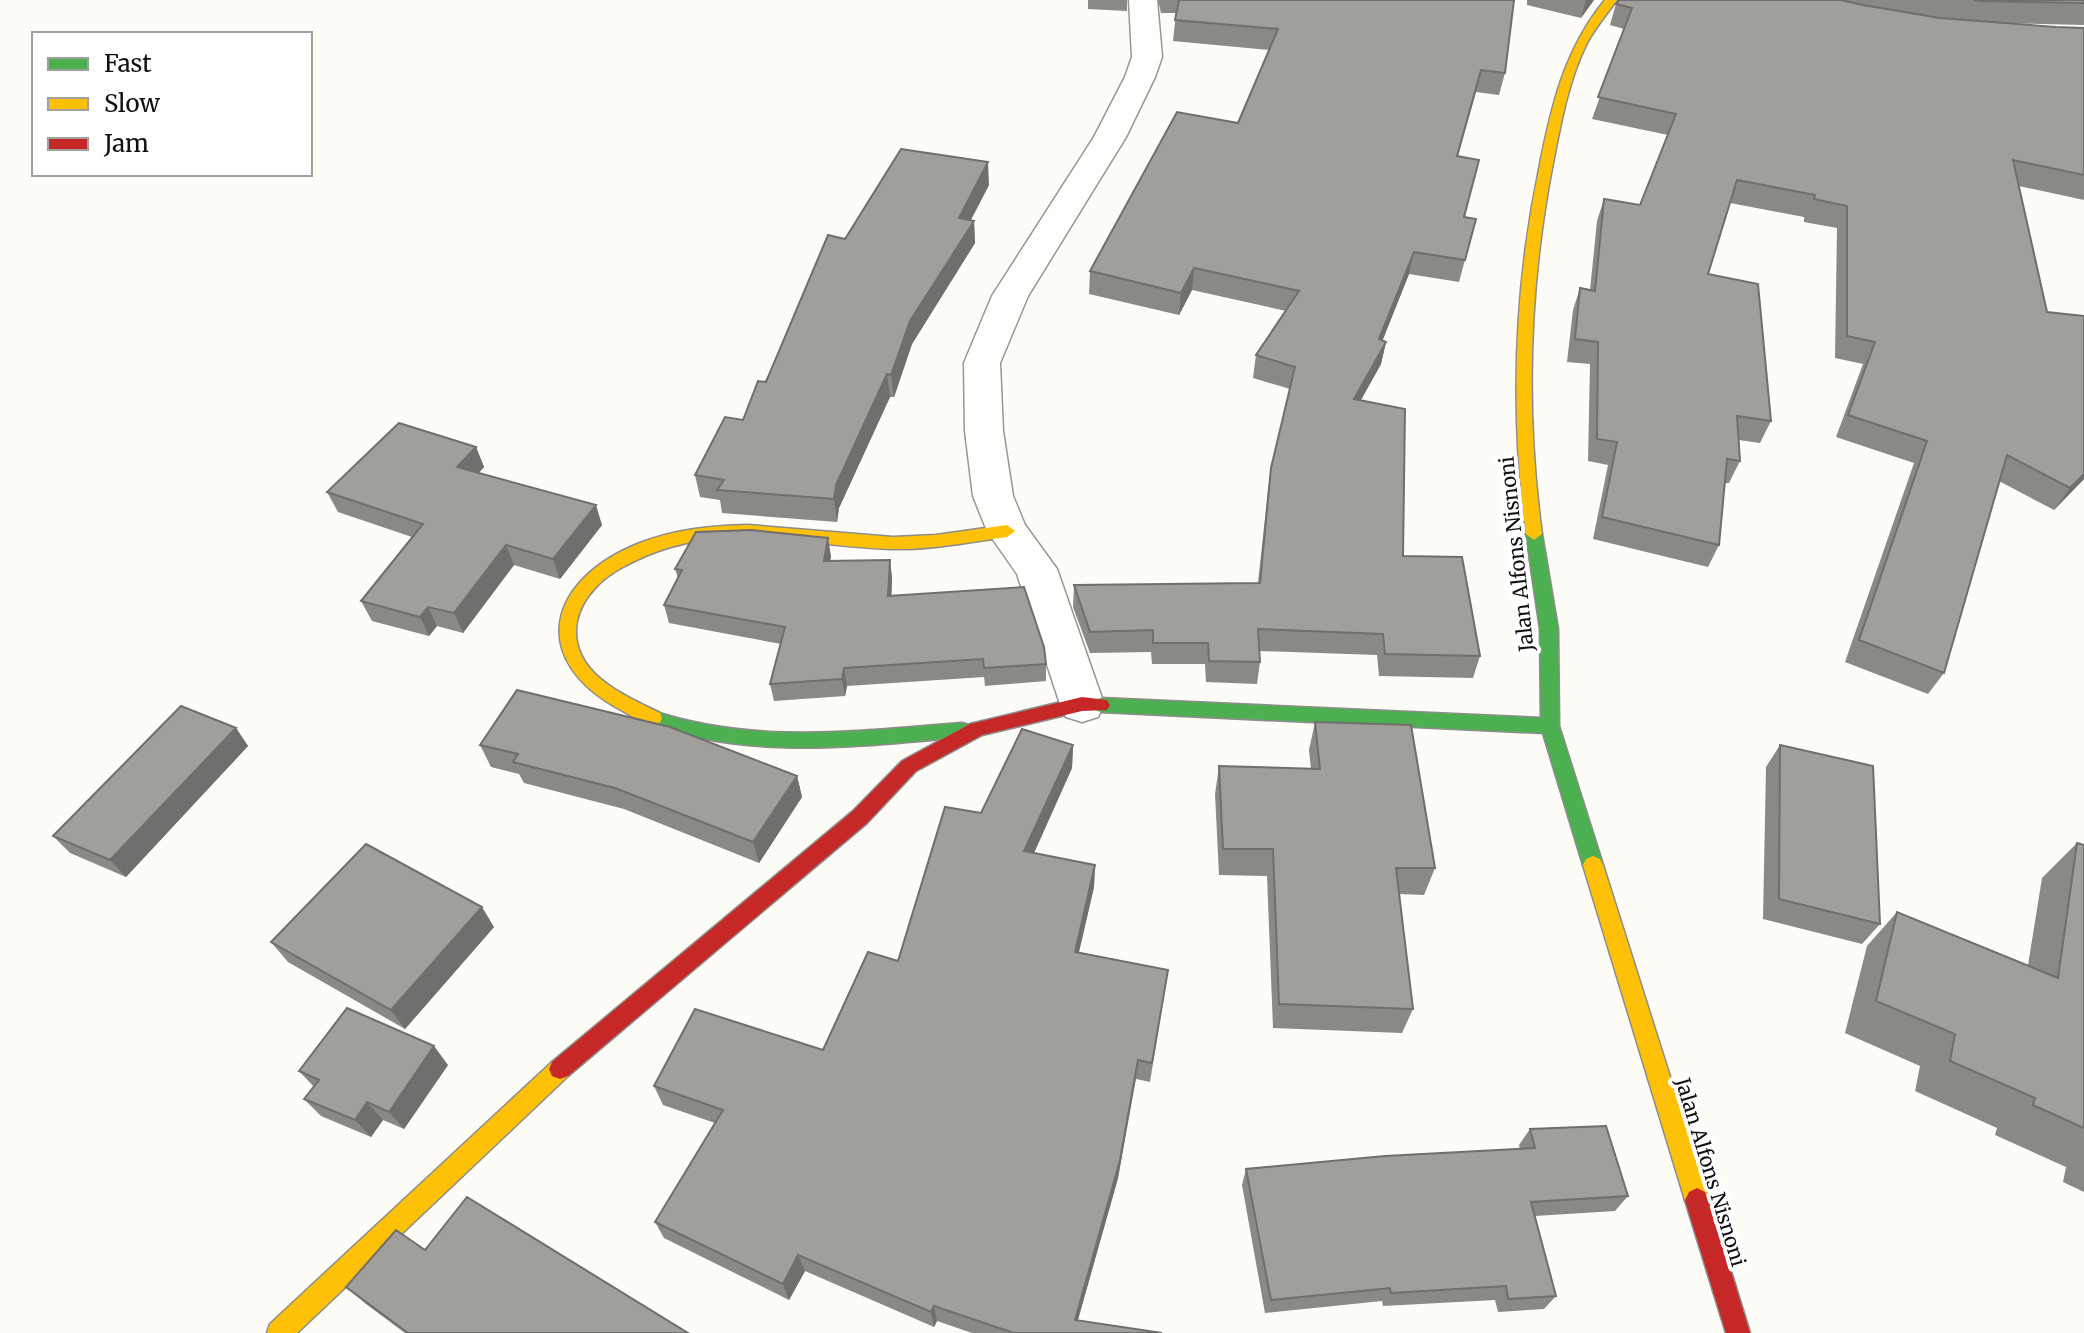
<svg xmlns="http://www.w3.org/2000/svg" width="2084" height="1333" font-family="Merriweather,serif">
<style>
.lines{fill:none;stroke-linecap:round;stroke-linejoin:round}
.street-casing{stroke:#979795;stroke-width:3}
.fast-casing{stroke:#8e8d8b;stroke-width:3}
.slow-casing{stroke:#8e8d8b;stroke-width:3}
.jam-casing{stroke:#8e8d8b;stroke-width:3}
.street{fill:#fffffe;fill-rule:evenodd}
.fast{fill:#4caf50;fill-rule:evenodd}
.slow{fill:#ffc107;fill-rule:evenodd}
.jam{fill:#c62828;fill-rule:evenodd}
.wall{fill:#8a8986}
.shaded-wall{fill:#716f6d}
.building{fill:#a19f9c;stroke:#716f6d;stroke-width:2}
.labels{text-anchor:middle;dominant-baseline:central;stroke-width:8;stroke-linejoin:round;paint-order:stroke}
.street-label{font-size:20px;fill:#111;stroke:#fff}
</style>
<rect width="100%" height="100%" fill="#fdfcf7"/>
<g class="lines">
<defs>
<path id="street" d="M1129,0H1157L1162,57L1155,77L1126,137L1028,296L1000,363L1003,431L1013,496L1025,525L1057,569L1104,704L1098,717L1082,722L1066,717L1060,704L1017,574L987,531L973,496L965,431L964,363L992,296L1094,137L1125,77L1132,57Z"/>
<path id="fast" d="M1534,528L1542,534L1558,629L1559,726L1603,865L1600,871L1593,874L1586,871L1583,865L1543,733L1101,712L1095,710L1092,705L1095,700L1101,698L1541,718L1540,629L1526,534Z
M653,711C756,745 856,731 962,723L969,725L971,730L969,735L962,737C854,747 751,760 646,723L644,718L646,713Z"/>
<path id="slow" d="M1605,0H1617C1606,15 1594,29 1586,45C1568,82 1561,123 1553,163C1529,286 1525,409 1542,534L1534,540L1526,534C1510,411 1514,290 1539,169C1551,107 1564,50 1605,0Z
M748,525L893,537L936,535L1007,525L1015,531L1007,537C969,542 930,550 892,549C794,546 715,516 623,567C602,578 582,597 577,621C568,672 622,694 660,713L662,718L660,723C647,728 632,716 621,710C526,659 548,579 640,543C675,529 710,526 748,525Z
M1593,856L1600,859L1603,865L1709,1200L1705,1208L1697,1212L1689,1208L1685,1200L1583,865L1586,859Z
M560,1059L568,1062L571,1069L568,1076L297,1333H267L270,1324L552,1062Z"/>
<path id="jam" d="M1082,697L1107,700L1110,705L1107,710L1082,711L982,735L916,771L867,823L568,1076L560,1079L552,1076L549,1069L552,1062L853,811L902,761L970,724Z
M1697,1188L1705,1192L1709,1200L1750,1333H1726L1685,1200L1689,1192Z"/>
</defs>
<use href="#street" class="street-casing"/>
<use href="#fast" class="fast-casing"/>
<use href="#slow" class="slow-casing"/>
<use href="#jam" class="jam-casing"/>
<use href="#street" class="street"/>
<use href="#fast" class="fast"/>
<use href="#slow" class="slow"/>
<use href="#jam" class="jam"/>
</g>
<path class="wall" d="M1088,0H1127V11L1088,9Z
M1158,0H1514L1505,73L1499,95L1476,92L1458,156L1464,217L1476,219L1459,282L1409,274L1382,341L1386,342L1381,364L1361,400L1403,556L1480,656L1473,678L1379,676L1377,655L1260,651V662L1257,684L1206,682L1205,664H1152L1151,652L1090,653L1073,607L1074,585L1258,583L1268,490L1271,468L1290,389L1253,378L1256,355L1286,311L1192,290L1179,315L1089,294L1090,271L1238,123L1269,50L1173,41L1176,13H1161Z
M1527,0H1594L1581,18L1527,5Z
M1619,0H2084V25L2001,23L2056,27L2084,28V200L2019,186L2084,479L2054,510L1999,481L1944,673L1928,694L1845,662L1914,463L1836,437L1863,364L1835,358L1837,228L1804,222V217L1730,203L1708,274L1771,421L1760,443L1739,440L1740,461L1729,483H1725L1719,545L1708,567L1593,539L1608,465L1588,461L1590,364L1567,362L1573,310L1580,288L1590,290L1597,221L1604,199L1640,205L1668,135L1592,119L1624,29L1610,25L1616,4Z
M989,185L971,220L974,221L975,243L912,344L894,397H890L839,508L837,522L722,513L720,500L700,497L695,475L743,420L845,239Z
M476,447L484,467L479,473L602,525L560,579L514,565L463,633L437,626L429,636L372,621L361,601L412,537L338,512L327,492Z
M831,556L830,561L890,560L892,578L891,596L1046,664V681L985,686L984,677L847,686L845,696L774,701L770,684L781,644L669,623L664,605L678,578L675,569Z
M1315,722L1435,868L1424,895L1399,894L1413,1009L1402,1033L1273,1028L1267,876L1219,875L1215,794L1219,766L1311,769L1309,750Z
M236,728L248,746L126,877L70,853L53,836Z
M480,745L797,776L802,797L759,863L624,809L524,783L519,774L491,767Z
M1073,745L1072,768L1034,853L1095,865L1094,887L1079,952L1168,970L1150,1082L1136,1079L1118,1178L1078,1320L1162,1333H972L937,1321L934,1327L805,1271L789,1300L664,1238L655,1222L715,1123L663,1105L654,1086L823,1050L898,961L981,813Z
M1780,745L1880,924L1862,944L1763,919L1766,767Z
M2077,843L2084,845V1192L2063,1182L2066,1167L1995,1135L1997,1128L1915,1091L1920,1066L1845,1033L1867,946L1897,912L2028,965L2042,878Z
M494,927L405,1029L288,962L271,942Z
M448,1065L404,1129L383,1120L371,1137L321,1116L304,1099L314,1087L299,1071Z
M1530,1129L1628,1196L1615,1211L1535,1216L1556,1296L1544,1309L1498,1312L1495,1300L1383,1306L1382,1301L1265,1313L1242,1185L1246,1169L1520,1149L1519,1145Z
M425,1250L688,1333H405L366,1304L346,1287Z"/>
<path class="shaded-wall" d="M1586,0H1594L1581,18Z
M988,162L989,185L960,240L959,218Z
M974,221L975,243L912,344L894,397L891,375L910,321Z
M1414,252L1409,274L1374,362L1379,339Z
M1194,268L1192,290L1179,315L1181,293Z
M1386,342L1381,364L1349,421L1354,399Z
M887,374L890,397L839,508L837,522L834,499L836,485Z
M476,447L484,467L465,487L457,467Z
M2084,474V479L2054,510L2070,488Z
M596,505L602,525L560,579L553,559Z
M828,538L831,556L827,579L824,561Z
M506,545L514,565L463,633L454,613Z
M890,560L892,578L891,614L888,596Z
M428,607L437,626L429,636L420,617Z
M844,668L847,686L845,696L842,679Z
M236,728L248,746L126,877L110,860Z
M1073,745L1072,768L1025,873L1024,851Z
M797,776L802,797L759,863L753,842Z
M1095,865L1094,887L1074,973L1075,952Z
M482,907L494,927L405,1029L391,1010Z
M434,1046L448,1065L404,1129L389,1112Z
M1138,1060L1118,1178L1074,1333L1075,1320Z
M367,1102L383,1120L371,1137L355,1120Z
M798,1255L805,1271L789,1300L783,1284Z
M934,1306L937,1321L934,1327L931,1312Z"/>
<path class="building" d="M1179,0H1514L1505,73L1481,70L1457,156L1479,160L1464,217L1476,219L1465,260L1414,252L1379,339L1386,342L1354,399L1405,409L1403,556L1462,557L1480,656L1385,654L1383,634L1258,629L1260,662L1209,661L1208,643H1153V630L1090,632L1074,585L1260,583L1271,468L1295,367L1256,355L1299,291L1194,268L1181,293L1090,271L1177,112L1238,123L1278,29L1175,20Z
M1619,0H1841L1863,5L1940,18L2056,27L2084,28V175L2013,160L2047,312L2084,316V474L2070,488L2007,455L1944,673L1859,640L1927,441L1848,415L1875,342L1847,336V206L1814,199L1815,195L1737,180L1708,274L1758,284L1771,421L1737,416L1740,461L1727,459L1719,545L1602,517L1617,442L1597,439L1598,342L1575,339L1580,288L1595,291L1604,199L1640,205L1676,114L1598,97L1632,8L1616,4Z
M1974,0H2084V3L1981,1Z
M901,149L988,162L959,218L974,221L910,321L891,375L887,374L836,485L834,499L717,490L724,480L695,475L725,417L743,420L758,381L766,382L828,235L845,239Z
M399,423L476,447L457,467L596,505L553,559L506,545L454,613L428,607L420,617L361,601L423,524L327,492Z
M751,530L828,538L824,561L890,560L888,596L1024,587L1044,647L1046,664L984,668L983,659L844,668L842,679L770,684L785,627L664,605L682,570L675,569L696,532Z
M517,690L670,727L797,776L753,842L615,788L513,762L518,754L480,745Z
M181,706L236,728L110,860L53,836Z
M1315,722L1411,725L1435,868H1396L1413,1009L1279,1004L1273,849H1223L1219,766L1320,769Z
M1022,729L1073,745L1024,851L1095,865L1075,952L1168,970L1152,1063L1138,1060L1120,1160L1075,1320L1162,1333H1014L934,1306L931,1312L798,1255L783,1284L655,1222L723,1110L654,1086L695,1009L823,1050L868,952L898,961L945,807L981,813Z
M1780,745L1873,766L1880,924L1779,899Z
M2077,843L2084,845V1128L2033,1105L2035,1098L1950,1061L1955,1034L1876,1001L1897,912L2058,978Z
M366,844L482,907L391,1010L271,942Z
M347,1008L434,1046L389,1112L367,1102L355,1120L304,1099L319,1080L299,1071Z
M1606,1126L1628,1196L1531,1202L1556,1296L1508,1299L1506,1286L1391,1293L1390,1288L1271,1300L1246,1169L1385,1156L1535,1148L1530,1129Z
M467,1197L688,1333H408L346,1287L396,1230L425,1250Z"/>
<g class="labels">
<g class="street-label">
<text transform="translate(1516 554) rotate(-96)">Jalan Alfons Nisnoni</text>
<text transform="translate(1711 1172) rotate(73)">Jalan Alfons Nisnoni</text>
</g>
</g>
<rect x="32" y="32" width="280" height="144" fill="#ffffff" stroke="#a0a0a0" stroke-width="2"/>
<rect x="48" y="58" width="40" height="12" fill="#4caf50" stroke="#a0a0a0" stroke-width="2"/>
<text x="104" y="72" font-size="24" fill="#111111">Fast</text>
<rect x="48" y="98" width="40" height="12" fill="#ffc107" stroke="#a0a0a0" stroke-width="2"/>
<text x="104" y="112" font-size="24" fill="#111111">Slow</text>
<rect x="48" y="138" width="40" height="12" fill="#c62828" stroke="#a0a0a0" stroke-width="2"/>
<text x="104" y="152" font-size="24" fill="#111111">Jam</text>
</svg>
